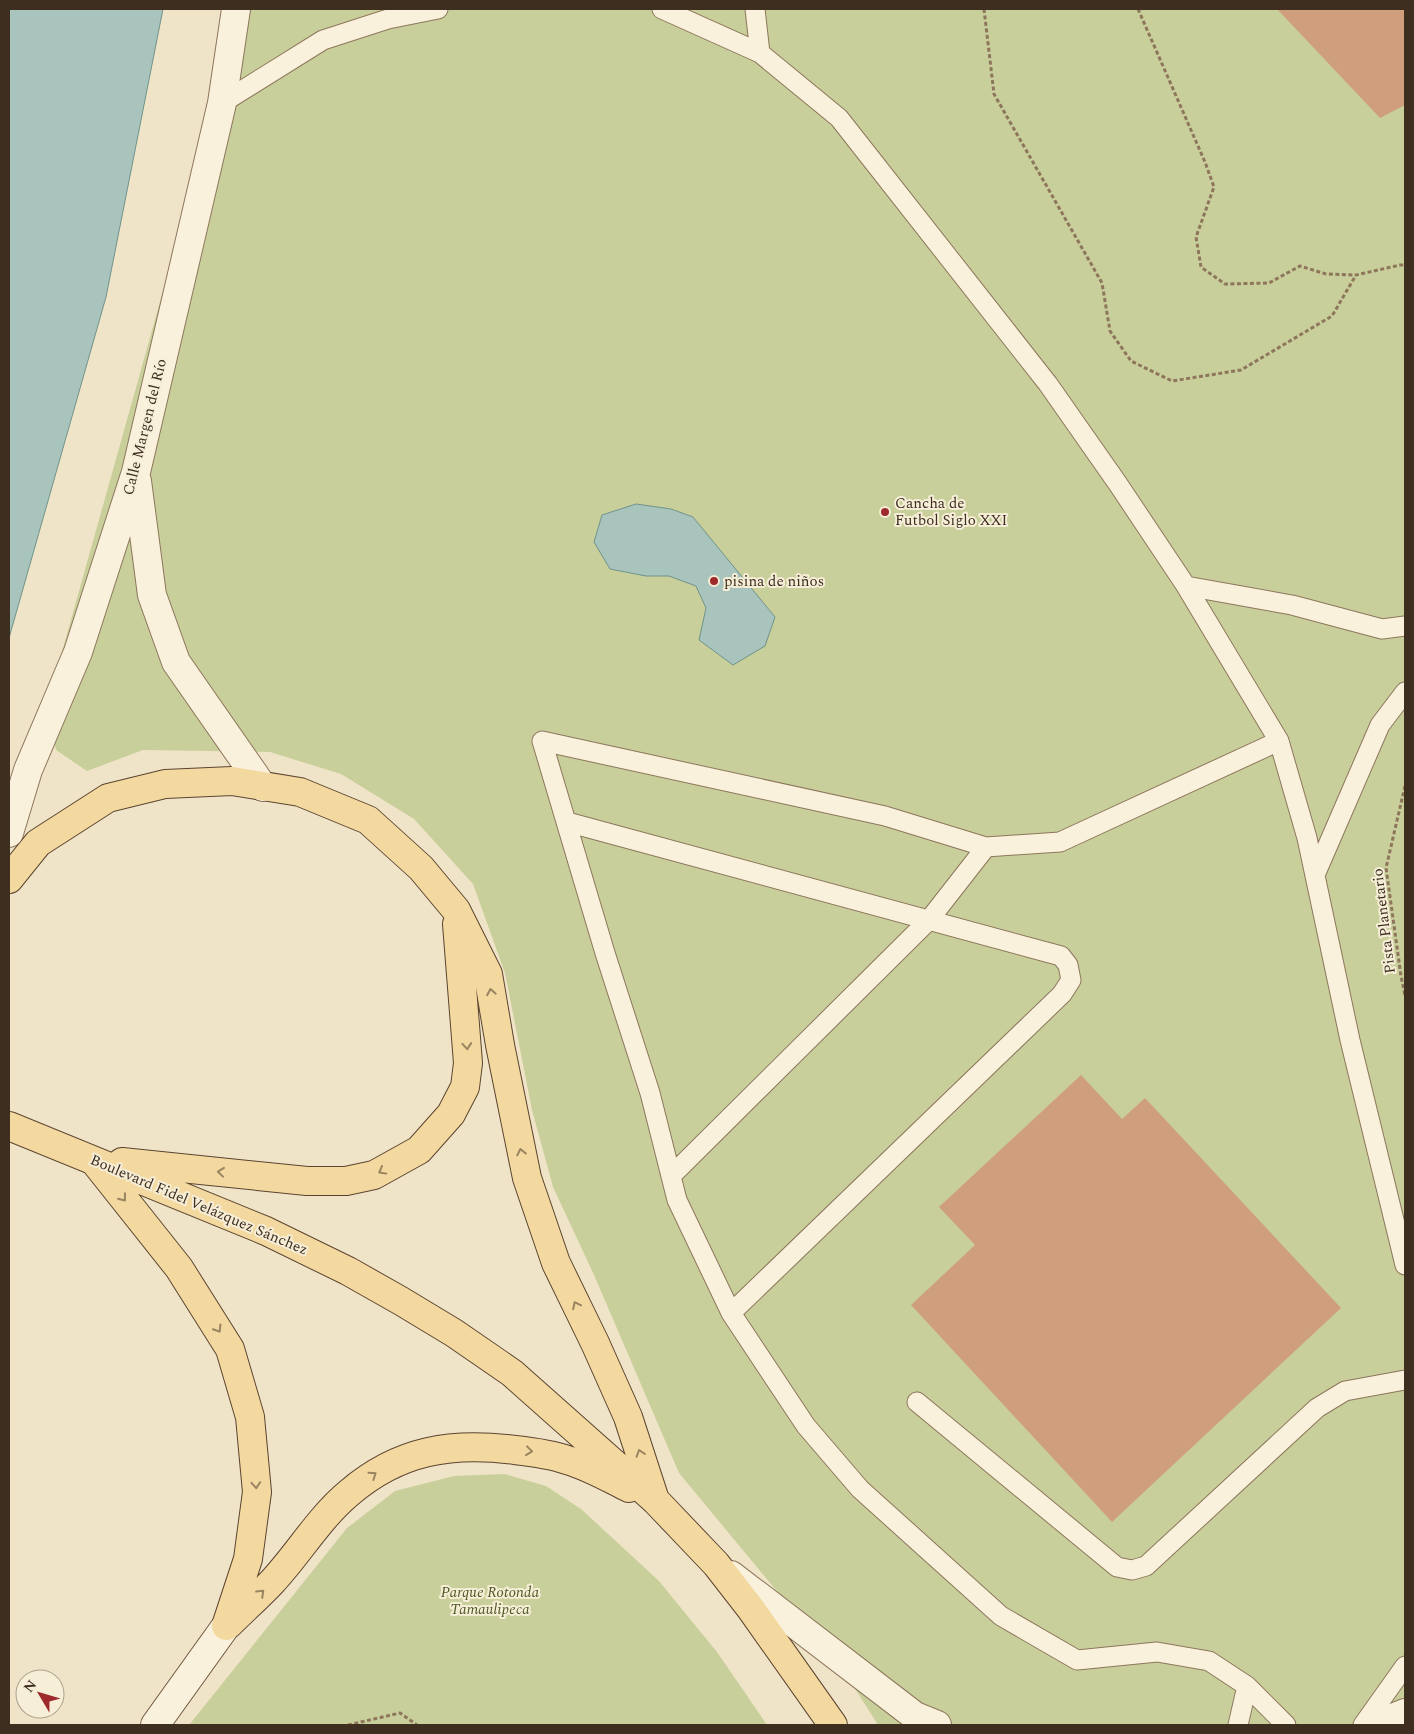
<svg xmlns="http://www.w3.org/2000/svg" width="1414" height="1734" font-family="Spectral,serif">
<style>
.green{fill:#c9cf9b}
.water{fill:#a9c4bc;stroke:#6f938a}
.building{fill:#cf9f7d}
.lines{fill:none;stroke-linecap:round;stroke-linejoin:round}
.service-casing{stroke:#8d765c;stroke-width:21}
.minor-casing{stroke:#8d765c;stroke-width:30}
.secondary-casing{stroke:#6f573f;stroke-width:30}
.primary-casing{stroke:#5b4430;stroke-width:30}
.path{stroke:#8d765c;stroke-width:3;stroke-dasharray:4 2.5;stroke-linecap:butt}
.service{stroke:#faf1dc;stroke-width:19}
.minor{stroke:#faf1dc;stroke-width:28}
.secondary{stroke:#faf1dc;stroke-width:28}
.primary{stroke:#f3d9a0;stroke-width:28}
.oneway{stroke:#988460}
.poi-dot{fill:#9e2a2b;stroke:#f7eed8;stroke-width:2}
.labels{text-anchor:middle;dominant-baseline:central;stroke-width:4;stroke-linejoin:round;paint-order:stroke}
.street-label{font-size:15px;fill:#3d2e20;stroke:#f7eed8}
.poi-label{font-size:15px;fill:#3d2e20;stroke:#f7eed8;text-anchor:start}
.park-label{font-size:15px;font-style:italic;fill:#4d5a26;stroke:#f7eed8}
</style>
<rect width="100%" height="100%" fill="#f0e4c8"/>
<path class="green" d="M242,9H1405V1725H878L847,1676L679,1473L594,1275L553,1187L532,1110L505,973L473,884L414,819L341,774L270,752L143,750L87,771L56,750L46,709Z
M505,1474L546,1486L581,1509L632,1556L659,1581L717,1652L767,1725H189L347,1528L395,1491L454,1476Z"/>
<path class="water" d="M9,9H163L106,297L9,638Z
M636,504L671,509L693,517L775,617L765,646L733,665L699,640L706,608L696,586L669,576H646L610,569L594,542L602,515Z"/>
<path class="building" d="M1277,9H1405V105L1380,118Z
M1081,1075L1122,1119L1145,1098L1341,1308L1112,1522L911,1305L975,1245L939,1207Z"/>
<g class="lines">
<defs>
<path id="service" d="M662,9L760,53L839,118L1048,384L1118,484L1186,586L1279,741
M755,9L760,53
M222,103L323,40L388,19L438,9
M1186,586L1292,605L1382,629L1405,626
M567,822L1061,956L1068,965L1071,980L1062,994L731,1313
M1315,875L1380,725L1405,692
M671,1176L929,920L986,847
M917,1402L1117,1567L1132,1570L1146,1566L1317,1408L1345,1391L1405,1380
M1247,1686L1286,1725
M1238,1725L1247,1686L1209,1661L1157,1652L1077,1660L1001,1616L860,1489L806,1426L731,1313L677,1200L650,1093L605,953L542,741L885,816L986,847L1060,842L1279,741L1307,838L1350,1040L1405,1265
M1363,1725L1405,1666"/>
<path id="minor" d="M137,481L152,595L176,662L263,787
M9,833L28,770L78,652L136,472L222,103L236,9
M731,1575L915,1716L937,1725
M1375,1725L1405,1713"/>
<path id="secondary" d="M155,1725L226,1626"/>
<path id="primary" d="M9,879L38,843L108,798L165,784L232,781L300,792L368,820L421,868L456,910L488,974L500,1045L527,1178L556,1263L595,1343L628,1417L655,1500
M9,1126L266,1231L348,1271L401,1301L454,1333L512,1373L655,1500L716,1564L751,1609L833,1725
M94,1161L179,1268L230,1349L250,1417L257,1492L248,1559L226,1626
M122,1162L307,1181H346L374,1175L419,1150L451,1114L465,1087L468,1063L457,924
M229,1624C243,1610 259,1596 272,1582C299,1553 319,1518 349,1493C399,1450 451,1442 515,1450C533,1452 550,1454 567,1460C588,1466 609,1478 629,1488"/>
</defs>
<use href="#service" class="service-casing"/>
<use href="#minor" class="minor-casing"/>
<use href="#secondary" class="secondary-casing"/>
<use href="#primary" class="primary-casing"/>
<path class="path" d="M984,9L994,94L1102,283L1110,331L1131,361L1172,381L1241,370L1332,316L1356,275
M1138,9L1205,162L1214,187L1196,237L1201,267L1225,284L1269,283L1300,266L1326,274L1356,275L1400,265H1405
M1405,786L1386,868L1401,976L1405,996
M348,1725L400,1713L417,1725"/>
<use href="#service" class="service"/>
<use href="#minor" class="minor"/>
<use href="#secondary" class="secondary"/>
<use href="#primary" class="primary"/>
</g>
<defs><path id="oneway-chevron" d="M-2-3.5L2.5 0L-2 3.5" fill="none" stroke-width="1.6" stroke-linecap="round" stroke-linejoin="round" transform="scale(1.25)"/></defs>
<g class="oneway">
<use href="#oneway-chevron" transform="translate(491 992) rotate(-100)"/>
<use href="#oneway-chevron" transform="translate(467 1046) rotate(85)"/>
<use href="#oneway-chevron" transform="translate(521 1152) rotate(-102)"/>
<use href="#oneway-chevron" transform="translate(382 1171) rotate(151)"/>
<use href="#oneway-chevron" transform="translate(221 1172) rotate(-174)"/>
<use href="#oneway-chevron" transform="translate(123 1198) rotate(52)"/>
<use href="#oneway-chevron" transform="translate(576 1305) rotate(-116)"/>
<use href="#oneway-chevron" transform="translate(218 1329) rotate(58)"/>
<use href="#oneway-chevron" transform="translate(529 1451) rotate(7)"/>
<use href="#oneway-chevron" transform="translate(640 1453) rotate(-108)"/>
<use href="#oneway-chevron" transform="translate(373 1475) rotate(-34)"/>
<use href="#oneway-chevron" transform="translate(256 1485) rotate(86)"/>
<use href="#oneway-chevron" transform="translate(261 1593) rotate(-44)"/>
</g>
<g class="poi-dot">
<circle cx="885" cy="512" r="5"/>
<circle cx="714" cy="581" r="5"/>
</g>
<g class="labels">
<g class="street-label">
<text transform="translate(145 427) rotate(-76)">Calle Margen del Río</text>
<text transform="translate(1384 921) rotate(-97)">Pista Planetario</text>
<text transform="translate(199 1205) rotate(23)">Boulevard Fidel Velázquez Sánchez</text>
</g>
<g class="poi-label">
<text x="895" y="503">Cancha de<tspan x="895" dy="17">Futbol Siglo XXI</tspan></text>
<text x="724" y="581">pisina de niños</text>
</g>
<g class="park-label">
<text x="490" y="1592">Parque Rotonda<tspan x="490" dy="17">Tamaulipeca</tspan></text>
</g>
</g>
<rect width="1414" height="1734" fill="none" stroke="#3d2e20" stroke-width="20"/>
<g transform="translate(40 1694) rotate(308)"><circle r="24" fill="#f7eed8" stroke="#ada18e"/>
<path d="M0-4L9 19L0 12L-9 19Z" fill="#9e2a2b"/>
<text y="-8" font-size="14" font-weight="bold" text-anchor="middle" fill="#3d2e20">N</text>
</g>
</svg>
